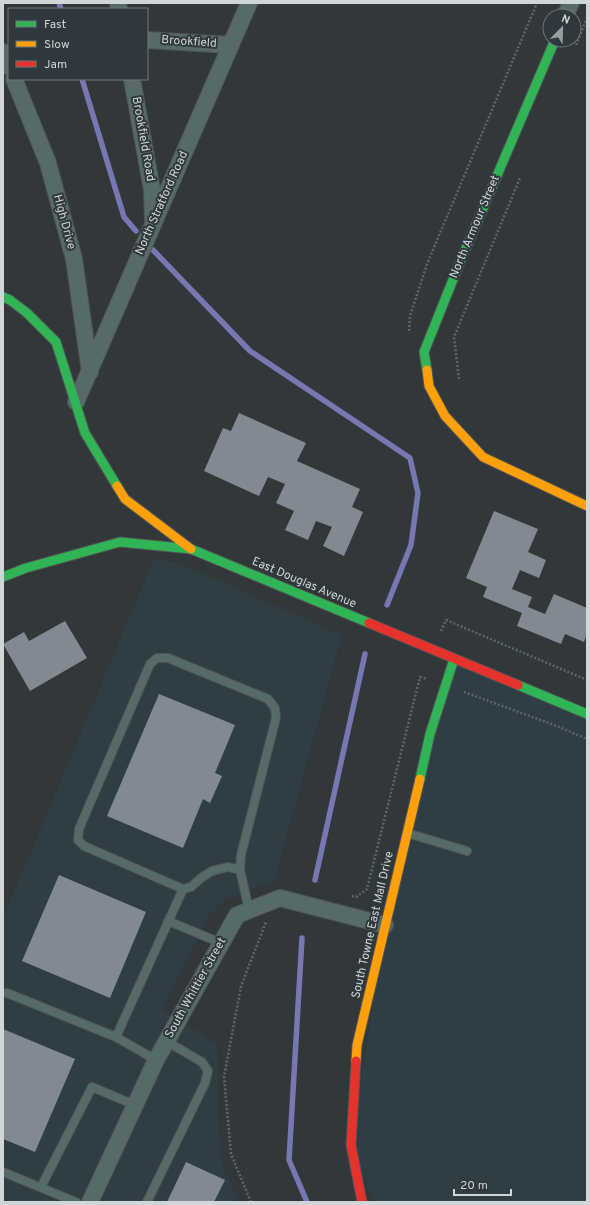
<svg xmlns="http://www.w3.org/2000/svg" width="590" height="1205" font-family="Overpass,sans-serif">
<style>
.built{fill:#2f3e44}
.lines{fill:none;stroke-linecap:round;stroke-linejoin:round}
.stream{stroke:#7679b1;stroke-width:5.5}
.building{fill:#818a93}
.lane-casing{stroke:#4f5355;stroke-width:10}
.street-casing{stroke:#4f5355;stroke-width:18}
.fast-casing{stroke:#4f5355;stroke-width:11}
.slow-casing{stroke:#4f5355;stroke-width:11}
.jam-casing{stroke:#4f5355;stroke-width:11}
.path{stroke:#5b6869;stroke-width:2.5;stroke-dasharray:2 2;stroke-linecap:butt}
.lane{stroke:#566a6a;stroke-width:8}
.street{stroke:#566a6a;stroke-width:16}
.fast{stroke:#30b455;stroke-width:9}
.slow{stroke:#ff9f0a;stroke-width:9}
.jam{stroke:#e5322d;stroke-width:9}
.labels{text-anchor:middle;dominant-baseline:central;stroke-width:4;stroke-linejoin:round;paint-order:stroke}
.street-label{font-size:12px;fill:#d0d5d8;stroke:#2f383c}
</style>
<rect width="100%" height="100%" fill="#323739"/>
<path class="built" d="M154,559L179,563L342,635L274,881L226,899L209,915L163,1009L217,1044L219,1138L224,1171L239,1202H3V918Z
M454,659L587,714V1202H373L351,1145L385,925Z"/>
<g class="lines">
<path class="stream" d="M59,3L61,9
M82,79L124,217L136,231
M153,250L250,351L410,458L418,493L411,545L387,605
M315,880L365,654
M302,938L289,1160L307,1202"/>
</g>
<path class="building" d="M239,413L306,443L297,461L360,489L352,507L363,512L344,556L323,546L332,527L316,521L308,540L285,530L294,511L276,503L285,484L268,477L259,496L204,471L223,428L231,431Z
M494,511L538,529L528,552L546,560L539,578L520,570L512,589L532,597L528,607L545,614L554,594L587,608V634L584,642L565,634L561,644L517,626L522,613L483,597L487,587L466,578Z
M65,621L87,658L30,691L3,644L24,632L29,641Z
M159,694L235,725L215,773L222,776L210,803L203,799L183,848L107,816Z
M59,875L146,912L110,998L22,961Z
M3,1029L75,1059L35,1152L3,1139Z
M186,1162L225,1180L214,1202H167Z"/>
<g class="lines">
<defs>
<path id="lane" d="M407,833L467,851
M240,870L228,867L212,871L201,878L191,887L183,889L84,846L78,840L79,829L150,664L157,658H168L268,699L275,708L276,718L241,855L240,870L249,910
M168,921L221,943
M7,993L116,1037L183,889
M116,1037L156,1060
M3,1172L76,1202
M41,1187L92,1087L135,1105
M147,1202L205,1083L208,1071L202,1062L166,1041"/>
<path id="street" d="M118,3L119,9
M565,16L571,3
M147,40L231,45
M3,52L9,67
M14,79L48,163L74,259L90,372
M132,79L152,190L153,220
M76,402L249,3
M90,1202L156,1060L237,915L280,898L385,925"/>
<path id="fast" d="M3,297L10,300L27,313L56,342L85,433L117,486
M427,370L424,352L460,262L555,40
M3,577L26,568L120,542L191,549L369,623
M518,685L587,714
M420,779L430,734L454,659"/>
<path id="slow" d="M427,370L429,386L445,416L483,457L587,506
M117,486L125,499L191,549
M356,1061L357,1045L420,779"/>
<path id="jam" d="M369,623L518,685
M356,1061L351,1145L362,1202"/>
</defs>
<use href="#lane" class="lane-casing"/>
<use href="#street" class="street-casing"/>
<use href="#fast" class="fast-casing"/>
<use href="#slow" class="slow-casing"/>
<use href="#jam" class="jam-casing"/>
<path class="path" d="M576,45L587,18
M409,331L410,316L427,264L537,3
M459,379L454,337L520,178
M441,631L446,620L587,680
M464,692L557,726L587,739
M352,896L356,897L367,889L420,677L427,679
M251,1202L231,1154L224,1077L241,986L266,922"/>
<use href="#lane" class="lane"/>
<use href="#street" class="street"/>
<use href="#fast" class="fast"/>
<use href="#slow" class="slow"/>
<use href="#jam" class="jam"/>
</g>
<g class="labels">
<g class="street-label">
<text transform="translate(189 42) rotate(4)">Brookfield</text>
<text transform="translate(143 139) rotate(80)">Brookfield Road</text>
<text transform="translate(162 203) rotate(-66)">North Stratford Road</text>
<text transform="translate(64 222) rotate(75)">High Drive</text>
<text transform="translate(475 227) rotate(-67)">North Armour Street</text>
<text transform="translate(304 583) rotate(23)">East Douglas Avenue</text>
<text transform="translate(373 925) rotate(-77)">South Towne East Mall Drive</text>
<text transform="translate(196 988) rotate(-61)">South Whittier Street</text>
</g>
</g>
<rect width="590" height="1205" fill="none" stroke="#d0d5d8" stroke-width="8"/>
<rect x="8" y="8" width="140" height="72" fill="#2f383c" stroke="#6f777a"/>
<rect x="16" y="21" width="20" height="6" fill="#30b455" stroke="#6f777a"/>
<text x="44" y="28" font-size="12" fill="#d0d5d8">Fast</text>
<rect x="16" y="41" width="20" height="6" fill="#ff9f0a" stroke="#6f777a"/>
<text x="44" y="48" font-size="12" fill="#d0d5d8">Slow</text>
<rect x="16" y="61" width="20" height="6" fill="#e5322d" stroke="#6f777a"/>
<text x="44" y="68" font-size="12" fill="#d0d5d8">Jam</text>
<g transform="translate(562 28) rotate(23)"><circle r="19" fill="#2f383c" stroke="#6f777a"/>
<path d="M0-3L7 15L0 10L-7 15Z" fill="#999ea0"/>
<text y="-6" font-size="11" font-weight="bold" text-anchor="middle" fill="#d0d5d8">N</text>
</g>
<path d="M454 1189v6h57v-6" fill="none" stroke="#d0d5d8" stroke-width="2"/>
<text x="460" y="1189" font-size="12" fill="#d0d5d8" stroke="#2f383c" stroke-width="3" paint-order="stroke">20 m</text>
</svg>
